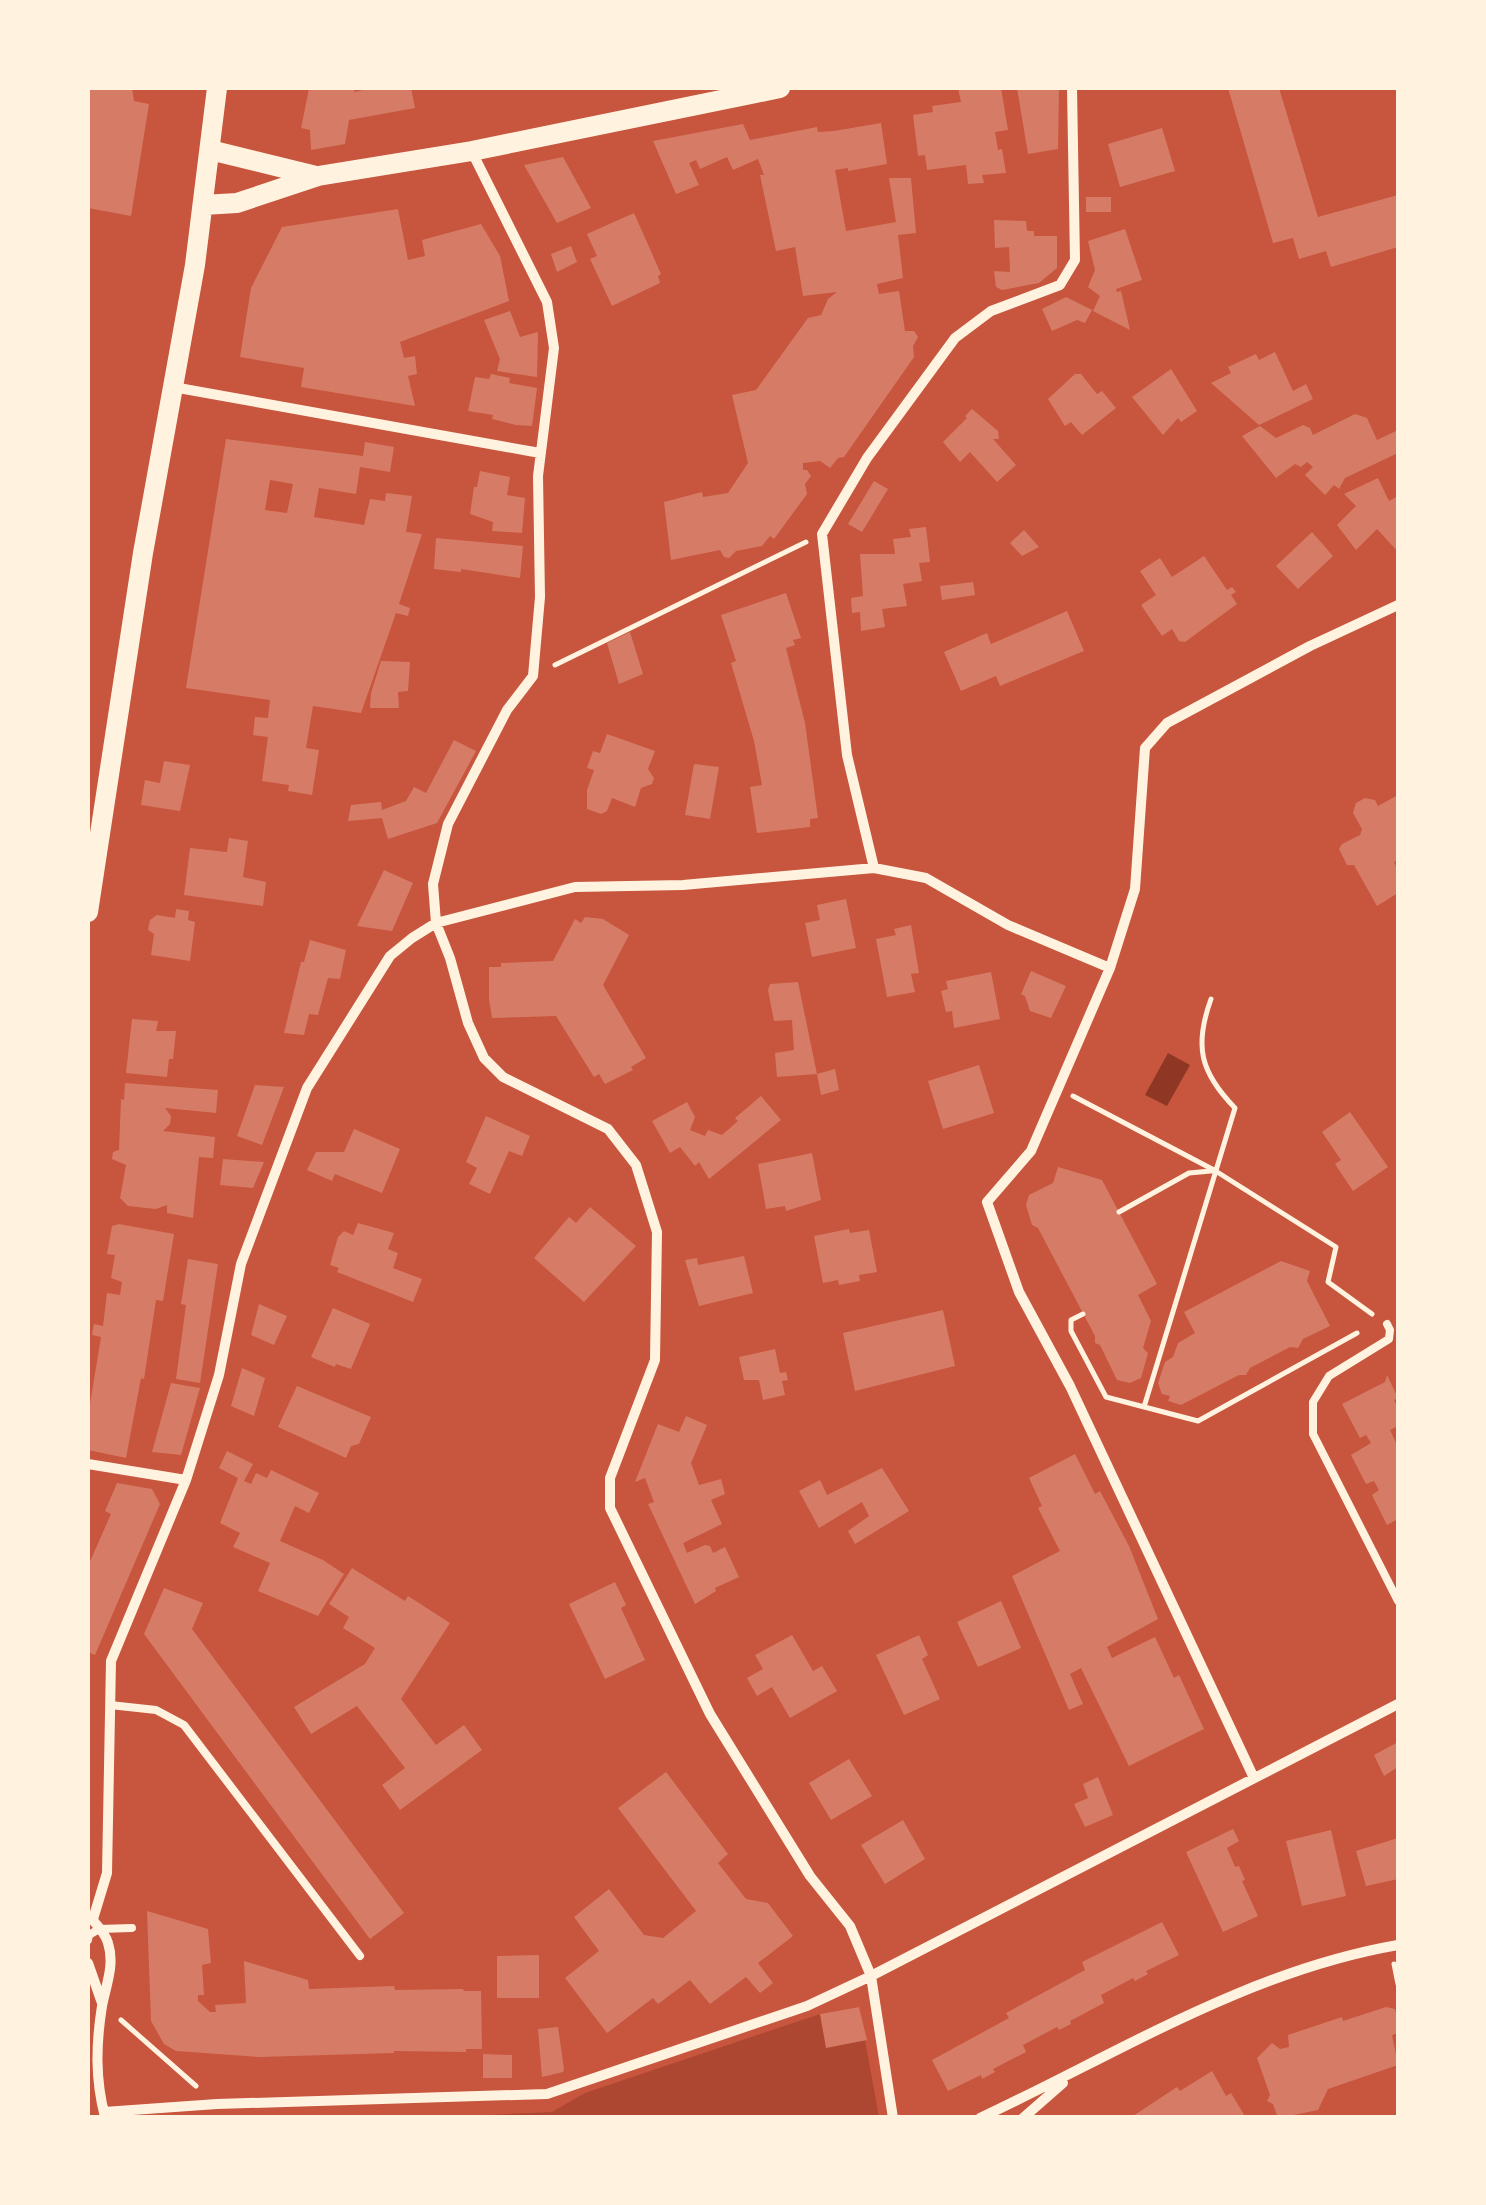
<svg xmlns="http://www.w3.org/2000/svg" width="1486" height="2205" font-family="Jost,sans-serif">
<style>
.green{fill:#ae4732}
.water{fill:#8f3625}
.building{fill:#d67c66;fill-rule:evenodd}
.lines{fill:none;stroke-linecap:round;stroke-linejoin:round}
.path{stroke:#fff3e0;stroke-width:5}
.service{stroke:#fff3e0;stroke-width:8}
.minor{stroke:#fff3e0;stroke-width:10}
.secondary{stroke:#fff3e0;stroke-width:20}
</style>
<rect width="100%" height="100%" fill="#c8553d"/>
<path class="green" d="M859,2007L879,2117L425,2118L552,2112L585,2093L820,2014Z"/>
<path class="water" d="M1168,1053L1190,1065L1167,1106L1145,1095Z"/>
<path class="building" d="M88,88H132L134,101L149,104L131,216L88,208Z
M355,88L354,92L372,88H411L415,108L349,120L345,144L311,150L310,130L301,128L309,89Z
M958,88H1001L1008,130L995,132L998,150L1002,149L1006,173L982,175L984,183L968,184L966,165L927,170L925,155L918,156L913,115L933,112L932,106L961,102Z
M1017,88H1059L1058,149L1028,154Z
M1228,88H1279L1318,217L1398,195V247L1331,267L1326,251L1299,259L1293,238L1273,243Z
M881,123L887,164L848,171V168L835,170L846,231L896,222L889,178H911L916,233L898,235L903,278L877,284L879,294L899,291L905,331H914L918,337L913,346L914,357L844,457L838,458L830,468L820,461L803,463V470H807L811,476L805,484L807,494L774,539L770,536L762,546L736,551L729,558L724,557L720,550L671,560L664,502L702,492L703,497L728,493L748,463L732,395L756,390L808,318L821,315L828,299L837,292L803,296L795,247L776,251L760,175H764L758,159L733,170L727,157L700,169L696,160L689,163L699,185L676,194L653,141L743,124L750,140L817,127L818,132L834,131Z
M1162,128L1175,171L1120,187L1108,144Z
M563,157L591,208L557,223L524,165Z
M1086,197H1111V212H1086Z
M398,209L408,260L425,256L422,240L481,224L500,256L509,301L400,342L404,358L415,356L417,374L408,376L415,406L301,387L304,368L240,357L251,288L282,227Z
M634,213L661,274L658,276L660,283L612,306L590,259L597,256L587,234Z
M994,220L1026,221L1027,231H1034V236H1057V268L1039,283L1002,290L996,287L994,271L1010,272L1009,247L995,248Z
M1125,229L1142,280L1116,289L1117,292L1121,291L1130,330L1093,311L1100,296L1088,287L1095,270L1088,241Z
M571,246L577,262L557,272L551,254Z
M1066,297L1092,310L1085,323L1077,320L1052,331L1042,309Z
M510,311L520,337L538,332L537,377L497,371L500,359L484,320Z
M1275,352L1293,391L1306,384L1313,399L1259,425L1211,383L1231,373L1228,367L1256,354L1259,360Z
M1171,369L1197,411L1181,422L1178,418L1163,435L1132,397Z
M491,374L510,378L509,383L537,388L532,426L516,425L492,419L493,415L468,411L475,377L489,379Z
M1075,374H1081L1097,394L1102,391L1116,408L1082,435L1071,422L1065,426L1048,399Z
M972,409L998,431L999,439H993L1016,465L997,482L970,452L960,462L943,442L967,418L965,416Z
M1355,414L1367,418L1377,440L1398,430V453L1345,478L1339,489L1334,485L1325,495L1305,475L1313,467L1307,462L1301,467L1295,464L1276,478L1242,436L1260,426L1276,438L1303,425L1310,428L1313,435Z
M226,439L363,456L365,442L394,447L390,472L360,467L356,494L319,488L314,517L364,525L370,499L385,501L386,493L412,496L406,532L422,534L399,604L410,608L408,616L396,613L361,713L313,706L306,748L319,750L312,795L288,791L289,785L262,781L268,737L253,735L255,717L268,718L270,700L186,688ZM270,480L293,484L287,513L265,510Z
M480,471L510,477L507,495L525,498L522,533L492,531L493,522L470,514L474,487H477Z
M1378,478L1389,501L1398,496V552L1377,529L1356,550L1337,525L1356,506L1344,494Z
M874,481L888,489L862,532L848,524Z
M926,527L930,562L919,563L922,581L903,584L907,606L882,609L885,627L861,631L860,612L852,613L851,598L863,596L860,554H895L893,539L911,537L909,529Z
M1024,530L1039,547L1022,556L1010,543Z
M1312,532L1333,556L1298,589L1276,566Z
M436,538L523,546L520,578L461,569V572L434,569Z
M1204,556L1227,590L1232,587L1236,592L1231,595L1237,604L1185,642L1179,641L1172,629L1162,636L1141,605L1156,595L1140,571L1160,558L1172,577Z
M973,582L975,595L942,600L940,586Z
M786,593L801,638L793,640L795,645L786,648L805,723L818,818L810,819V827L757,833L750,787L762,785L754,741L731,663L736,661L721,615Z
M1067,611L1084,651L1000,686L996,676L961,691L944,652L987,633L991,644Z
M630,632L643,674L619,684L607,643Z
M381,661L410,662L408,691L398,692L399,708H370L371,693Z
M607,734L655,751L648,769L654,778L652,784L641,788L635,807L612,798L607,811L601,814L587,809V790L594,770L587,768L593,751L600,753Z
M454,740L476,751L437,823L388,839L382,818L348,821L351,805L381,802L382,810L406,801L414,787L426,793Z
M164,761L190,765L180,811L141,805L145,780L160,783Z
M694,764L719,767L710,819L685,815Z
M1398,795V860L1394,862L1398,871V893L1377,906L1354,865H1347L1339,849L1342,844L1360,835L1362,829L1353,813L1356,803L1365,798L1375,800L1378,806Z
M229,838L248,841L243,877L266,882L263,906L184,895L190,848L227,852Z
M384,870L413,883L392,931L357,926Z
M846,899L856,948L812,957L805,923L820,920L817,905Z
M176,909L189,911L188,920L195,922L190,961L151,955L154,934L148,930L150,920L157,915L175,918Z
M585,917L603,919L629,935L603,985L646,1058L631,1067L633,1070L605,1084L599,1074L594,1077L556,1016L492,1018L489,999V967H501V963L553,961L575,919L581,923Z
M911,925L919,973L911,974L915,992L887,997L876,939L896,935L894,929Z
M310,940L346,950L340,979L328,978L318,1015L309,1014L304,1035L284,1033L301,962H304Z
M1031,971L1066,986L1051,1018L1030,1011L1025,996L1021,994Z
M991,972L1000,1019L954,1028L952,1011L946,1012L941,991L948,989L946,981Z
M798,982L817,1074L835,1069L839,1090L821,1095L817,1074L777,1077L775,1053L794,1050L792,1020L774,1021L768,990L770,984Z
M132,1019L158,1021L156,1031H176L173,1059H169L167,1077L126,1073Z
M979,1065L994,1113L943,1129L928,1081Z
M125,1083L218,1090L216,1113L165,1108L171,1116L170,1124L163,1131L215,1137L213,1158L199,1157L193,1218L167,1213V1205L156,1209L128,1206L120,1198L126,1165L112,1159L113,1152L119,1150L121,1099L124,1100Z
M255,1085L284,1087L262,1145L237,1136Z
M761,1096L781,1120L709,1179L699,1162L695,1166L680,1147L670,1153L652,1121L687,1102L695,1117L690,1130L705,1136L708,1130L722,1135L738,1121L735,1118Z
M1350,1112L1388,1167L1353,1191L1335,1164L1341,1160L1322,1132Z
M486,1116L530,1136L522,1156L509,1151L490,1194L469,1184L477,1168L466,1162Z
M354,1129L400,1149L382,1193L335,1174L332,1181L307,1170L316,1152H344Z
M812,1153L821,1200L786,1211L785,1206L766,1209L758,1164Z
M223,1159L264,1162L253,1188L220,1185Z
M1058,1167L1102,1180L1157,1284L1138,1295L1151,1321L1143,1348L1148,1353L1141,1378L1130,1383L1117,1380L1100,1345L1095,1343V1336L1038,1228L1032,1225L1026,1205L1029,1195L1053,1183Z
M590,1207L636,1246L584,1302L534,1258L569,1217L576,1223Z
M358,1223L394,1233L388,1249L398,1253L393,1268L422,1279L413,1302L337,1272L339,1268L330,1265L338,1237L344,1231L353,1235Z
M119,1224L174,1234L163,1301L156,1300L144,1379L141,1378L126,1458L88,1450V1416L101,1337L92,1335L94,1324L103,1326L107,1293L120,1295L122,1282L111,1278L115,1255L107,1254L112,1226Z
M849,1229L850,1233L869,1230L877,1272L859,1275L860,1281L839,1285L838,1280L823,1283L814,1236Z
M744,1256L753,1293L699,1306L685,1260L697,1258L698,1265Z
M188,1259L218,1264L200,1383L176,1379L186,1305L181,1304Z
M1281,1261L1310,1271L1307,1281L1330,1326L1303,1339L1298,1348L1290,1347L1250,1368L1246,1375H1239L1181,1405L1168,1401L1170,1396L1162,1394L1158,1383L1165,1362L1173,1357L1178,1343L1195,1333L1184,1312Z
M259,1304L287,1316L274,1345L251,1335Z
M333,1308L370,1324L351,1369L336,1364L335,1367L311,1357Z
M943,1310L955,1366L855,1391L843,1333Z
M775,1349L780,1373L786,1372L788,1380L782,1381L785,1395L763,1400L759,1380H744L739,1357Z
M242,1368L265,1378L254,1416L231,1406Z
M1387,1375L1398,1398L1394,1400L1398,1408V1426L1390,1430L1398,1447V1519L1387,1525L1372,1495L1379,1490L1374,1481L1366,1484L1351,1455L1371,1443L1366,1435L1360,1438L1342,1404L1385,1382Z
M171,1383L200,1388L181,1455L152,1452Z
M297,1386L371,1417L359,1444L351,1446L346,1458L278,1427Z
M686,1416L707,1425L691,1463L699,1485L721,1479L725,1494L711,1500L722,1524L683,1543L687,1553L705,1545L710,1546L713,1553L725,1547L739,1577L715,1588L716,1591L695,1604L648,1504L654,1502L645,1478L635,1482L658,1424L679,1432Z
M227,1451L253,1464L244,1481L251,1484L256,1473L267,1478L271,1470L319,1493L309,1513L295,1506L280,1541L323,1560L344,1574L318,1616L258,1591L270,1563L233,1547L240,1533L220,1523L238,1478L219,1468Z
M1075,1454L1095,1494L1100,1491L1129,1546L1158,1619L1107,1647L1112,1658L1155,1637L1174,1678L1179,1675L1204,1729L1129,1766L1081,1668L1070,1674L1083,1704L1069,1710L1012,1576L1060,1551L1038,1508L1042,1506L1029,1478Z
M882,1468L909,1511L855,1544L848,1531L869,1516L862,1502L819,1528L799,1491L820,1480L827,1495Z
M117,1483L152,1489L160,1504L95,1655L88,1652V1566L111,1514L105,1511Z
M352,1568L405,1601L408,1596L450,1623L401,1699L436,1745L464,1725L482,1750L400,1810L382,1785L405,1768L357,1706L311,1734L294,1707L365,1664L375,1648L343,1628L349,1617L329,1604Z
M615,1582L626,1605L621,1608L645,1660L605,1679L569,1604Z
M164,1588L203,1603L192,1629L404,1913L370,1939L144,1634Z
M1001,1601L1021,1648L978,1667L957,1622Z
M792,1635L813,1671L822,1666L837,1691L790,1718L772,1687L757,1696L747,1678L763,1669L755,1655Z
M919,1635L928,1655L922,1659L940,1699L904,1715L876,1655Z
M1398,1742V1767L1384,1776L1374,1755Z
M849,1759L872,1796L831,1820L809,1783Z
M666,1772L728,1854L718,1863L746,1899L768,1903L793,1936L758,1963L773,1983L760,1993L746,1977L710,2004L690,1980L658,2004L653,1998L607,2033L565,1978L599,1951L574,1917L609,1889L644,1935L663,1938L696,1911L618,1808Z
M1098,1777L1113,1815L1085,1827L1074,1804L1088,1798L1083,1784Z
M903,1820L925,1859L885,1884L861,1845Z
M1233,1829L1239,1841L1227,1848L1235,1867L1239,1866L1245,1880L1242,1881L1258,1916L1223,1932L1186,1852Z
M1331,1830L1346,1896L1302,1906L1286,1841Z
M1398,1838V1879L1366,1886L1356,1851Z
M147,1911L208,1929L211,1963L202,1965L204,1995H198V2001L210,2012H216L215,2005L246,2003L244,1961L308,1980L309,1989L394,1986L395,1990L463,1989L464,1991H481L482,2049H466V2052L394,2051V2053L259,2057L176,2051L164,2044L151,2021Z
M1162,1922L1179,1955L1146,1971L1148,1974L1135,1981L1133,1978L1101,1995L1104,2003L1070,2021L1071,2024L1059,2030L1057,2027L1023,2045L1026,2052L993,2069L995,2072L982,2079L981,2075L948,2091L932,2060L1009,2018L1006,2013L1085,1970L1082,1962Z
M539,1955V1998H497V1956Z
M859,2007L867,2040L826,2048L820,2014Z
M1386,2007L1395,2009L1398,2022V2033L1392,2035L1398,2065L1328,2089L1318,2110L1278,2118L1273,2104L1267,2101L1270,2095L1257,2058L1272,2043L1280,2049L1289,2047L1288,2035L1342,2017L1343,2021Z
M558,2027L564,2069L563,2072L542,2077L538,2029Z
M483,2054L512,2055V2078H483Z
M1212,2071L1226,2096L1231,2093L1246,2118H1130L1177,2087L1180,2091Z"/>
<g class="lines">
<path class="path" d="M555,665L806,542
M1073,1096L1214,1170L1336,1247L1328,1282L1372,1314
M1119,1212L1189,1173L1211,1171
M1083,1314L1071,1320V1331L1106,1397L1198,1421L1357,1333
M1144,1407L1235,1108C1200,1072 1194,1046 1211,999
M1394,1964L1398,1984
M121,2020L196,2086"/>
<path class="service" d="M1387,1324L1390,1330L1389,1339L1329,1376L1313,1402V1434L1398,1601
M110,1705L156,1710L184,1725L360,1956
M88,1940L89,1935L99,1929L132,1928"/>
<path class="minor" d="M472,152L547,302L554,348L538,476L540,597L533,676L507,710L448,824L433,884L436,923L450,958L468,1023L484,1058L503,1077L608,1129L636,1165L657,1232L655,1360L610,1478V1508L710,1714L810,1876L850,1926L871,1976L893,2118
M173,387L540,453
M874,868L847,755L822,534L867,458L955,338L991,311L1060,285L1075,260L1072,88
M1110,968L1031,1151L987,1202L1019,1292L1070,1386L1254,1778
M88,1464L186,1480
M90,1917C96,1924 106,1934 108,1943C115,1965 106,1985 102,2006C96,2044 95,2079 105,2117
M93,1919L107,1873L111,1661L186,1480L219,1375L241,1264L307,1088L390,956L412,938L436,923L575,887L683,885L874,868L926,878L1008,925L1110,968L1135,889L1145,748L1167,723L1310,646L1398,605
M88,1963L102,2003
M104,2112L217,2104L547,2094L807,2006L871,1976L1398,1704
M980,2118C1117,2054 1247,1971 1398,1945
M1023,2118L1063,2083"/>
<path class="secondary" d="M210,150L316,176
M203,205L237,203L318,176L472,151L780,88
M88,912L143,553L195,265L217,88"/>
</g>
<rect width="1486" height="2205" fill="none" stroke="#fff3e0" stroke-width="180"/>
</svg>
